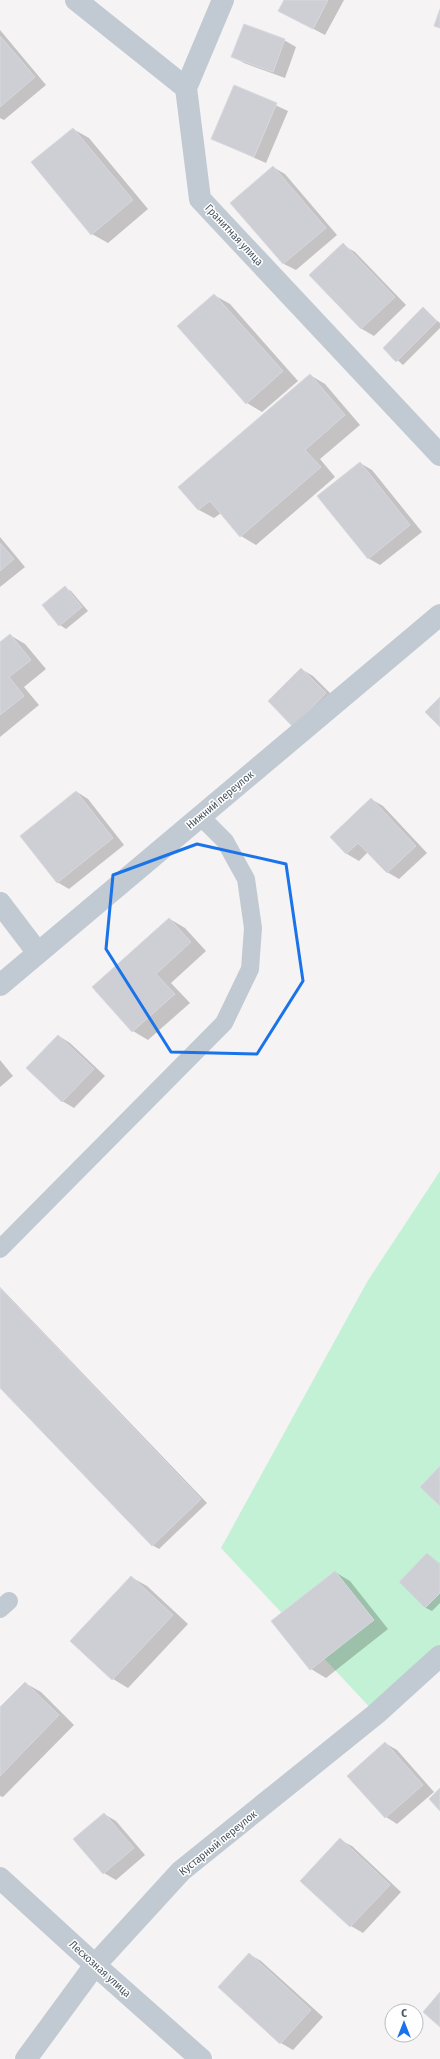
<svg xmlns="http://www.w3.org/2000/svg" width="440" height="2059" font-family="'Fira Sans Condensed',sans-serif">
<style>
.green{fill:#c3f1d5}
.shadow{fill:#0003}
.building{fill:#cdcfd5;stroke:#d7d9de}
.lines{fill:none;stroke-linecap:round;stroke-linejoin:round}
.lane{stroke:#c1cad2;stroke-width:18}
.street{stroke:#c1cad2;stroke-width:22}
.marked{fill:none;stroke:#1a73e8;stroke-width:3;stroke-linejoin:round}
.labels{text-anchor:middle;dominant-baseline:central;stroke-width:3;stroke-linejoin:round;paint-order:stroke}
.street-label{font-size:11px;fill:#4a5661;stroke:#fff}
</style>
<rect width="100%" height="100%" fill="#f5f3f3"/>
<path class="green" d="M440,1171V1656L376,1714L221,1548L367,1282Z"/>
<path class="shadow" d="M285,0H344L325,35L279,11Z
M0,30L46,85L4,120L0,118Z
M284,40L296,47L285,78L244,63L233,57Z
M234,86L288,111L266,163L212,139Z
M73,129L89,138L148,209L108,243L92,234Z
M273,167L285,174L337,235L296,270L284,264L231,203Z
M343,245L355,252L406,305L374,336L362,329L311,275Z
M214,295L230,304L298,381L262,412L247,403Z
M423,309L440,323V328L403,365L384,348Z
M310,375L325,384L360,425L320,459L335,477L256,545L241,536L221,513L214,518L199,510L179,487Z
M360,463L372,470L422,532L380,565L368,558Z
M0,537L25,567L0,587Z
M65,588L71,591L88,611L66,629L60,625L43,605Z
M10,635L25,644L46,669L24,687L39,705L0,737V643Z
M301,669L313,676L338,701L306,733Z
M77,792L88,799L124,845L69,889L57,882Z
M371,799L383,806L427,853L399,879L387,872L368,852L359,861L347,854L331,837Z
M170,919L185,928L206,951L171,983L190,1003L148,1040L133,1031L93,987Z
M59,1036L70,1043L105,1076L74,1108L62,1101Z
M0,1060L13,1076L0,1087Z
M0,1287L207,1503L159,1549L152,1545L0,1386Z
M428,1554L440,1564V1603L432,1611L426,1608L400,1582Z
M335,1572L350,1581L388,1629L326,1678L311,1669L273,1621Z
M131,1577L147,1586L188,1624L128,1688L113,1679L72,1641Z
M25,1683L41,1692L74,1725L3,1797L0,1796V1709Z
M385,1743L397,1750L434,1792L397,1824L386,1817Z
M104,1814L116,1821L145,1855L116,1880L104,1873L74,1840Z
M340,1840L352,1846L401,1892L363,1933L351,1926Z
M249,1954L261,1961L323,2017L293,2050L281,2043Z"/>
<path class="building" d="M284,0H328L313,29L278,11Z
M440,9V28L434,26Z
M244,24L285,39L273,72L231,57Z
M0,36L35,77L0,107Z
M234,85L277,103L254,157L211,139Z
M73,128L133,200L91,235L31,162Z
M273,166L326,228L283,264L230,203Z
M343,243L395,297L361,329L309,275Z
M214,294L283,371L246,404L177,326Z
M423,307L437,321L396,362L383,348Z
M310,374L345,415L305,450L321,467L240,537L210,501L198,510L178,487Z
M360,462L410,525L368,559L317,496Z
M0,543L14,559L0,571Z
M65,586L82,607L59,626L42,605Z
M10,634L31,660L9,677L24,696L0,715V642Z
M301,668L326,693L293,727L268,701Z
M440,697V727L425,712Z
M76,791L113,838L57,883L20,836Z
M371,798L416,846L387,873L358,843L346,854L330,837Z
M169,918L191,942L156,974L175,994L132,1032L92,987Z
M58,1035L94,1069L62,1102L26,1068Z
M0,1288L201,1499L152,1546L0,1388Z
M440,1466V1506L420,1487Z
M427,1553L440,1565V1593L425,1608L399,1582Z
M335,1571L374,1620L310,1670L271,1621Z
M131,1576L173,1615L112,1680L70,1641Z
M25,1682L59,1715L0,1776V1707Z
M385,1742L423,1785L385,1818L347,1776Z
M440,1788V1811L429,1799Z
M104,1813L134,1848L103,1874L73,1839Z
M340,1838L390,1885L350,1927L300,1881Z
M249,1953L311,2010L280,2044L218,1987Z
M440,1992V2027L423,2012Z"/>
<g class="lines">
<path class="lane" d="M0,1249L224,1023L250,969L253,928L246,879L225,841L200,816
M0,1609L9,1601"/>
<path class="street" d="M76,0L186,88L200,199L440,455
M186,88L223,0
M0,903L38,953
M0,985L440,615
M0,1878L95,1965L201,2059
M26,2059L95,1965L181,1871L376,1714L440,1656"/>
</g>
<path class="marked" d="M197,844L286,864L303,981L257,1054L171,1052L106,949L113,875Z"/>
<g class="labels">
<g class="street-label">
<text transform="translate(234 235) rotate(47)">Гранитная улица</text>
<text transform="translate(220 800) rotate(-40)">Нижний переулок</text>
<text transform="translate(218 1843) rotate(-39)">Кустарный переулок</text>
<text transform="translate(100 1969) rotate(42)">Лесхозная улица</text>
</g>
</g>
<g transform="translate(404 2023)"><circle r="19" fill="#ffffff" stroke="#b7bbc0"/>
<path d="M0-3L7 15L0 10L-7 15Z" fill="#1a73e8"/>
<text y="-6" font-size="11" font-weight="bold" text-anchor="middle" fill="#4a5661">С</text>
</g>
</svg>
